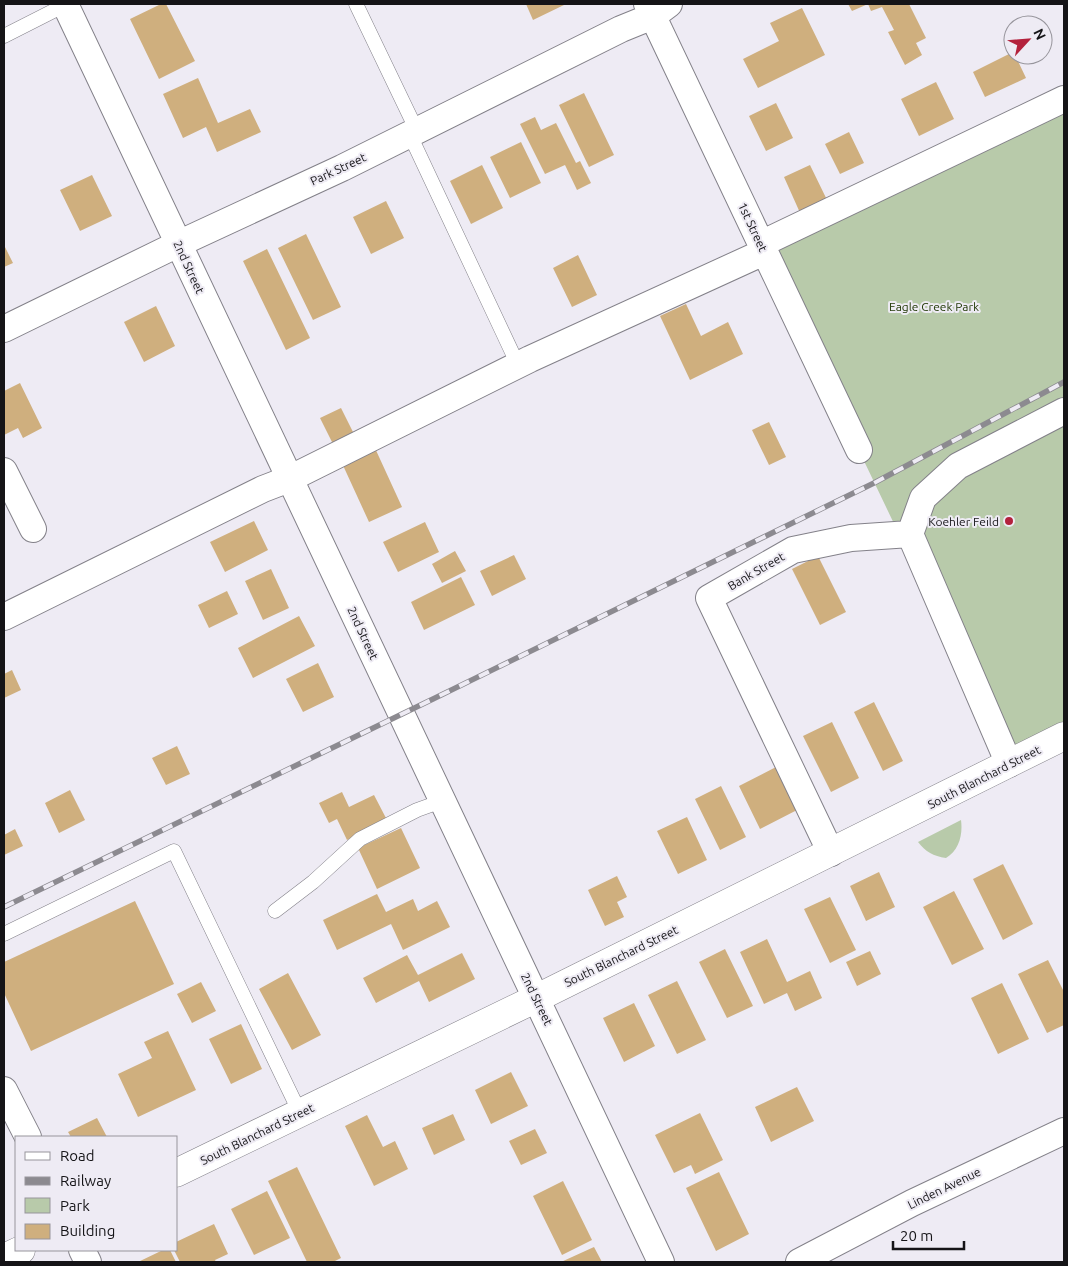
<svg xmlns="http://www.w3.org/2000/svg" width="1068" height="1266" font-family="Ubuntu,sans-serif">
<style>
.green{fill:#b8caaa}
.building{fill:#cfaf7e}
.lines{fill:none;stroke-linecap:round;stroke-linejoin:round}
.service-casing{stroke:#838189;stroke-width:15}
.minor-casing{stroke:#838189;stroke-width:28}
.tertiary-casing{stroke:#838189;stroke-width:29}
.service{stroke:#fff;stroke-width:14}
.minor{stroke:#fff;stroke-width:26}
.tertiary{stroke:#fff;stroke-width:28}
.rail-casing{stroke:#8c8a90;stroke-width:5.5}
.rail{stroke:#eeebf4;stroke-width:4;stroke-dasharray:11;stroke-linecap:butt}
.poi-dot{fill:#b3213c;stroke:#eeebf4;stroke-width:2}
.labels{text-anchor:middle;dominant-baseline:central;stroke-width:4;stroke-linejoin:round;paint-order:stroke}
.street-label{font-size:12px;fill:#151417;stroke:#eeebf4}
.park-label{font-size:12px;fill:#1d3500;stroke:#eeebf4}
.poi-label{font-size:12px;fill:#151417;stroke:#eeebf4;text-anchor:end}
</style>
<rect width="100%" height="100%" fill="#eeebf4"/>
<path class="green" d="M1064,98V737L1009,764L764,252Z
M961,820C963,835 959,850 946,858C933,856 926,852 918,842Z"/>
<path class="building" d="M161,4H166L195,61L159,79L130,19Z
M526,4H563L564,5L533,20Z
M848,4H909L926,38L916,43L922,55L905,65L888,32L894,30L882,7L871,11L868,4L852,11Z
M802,8L825,55L758,88L743,59L779,41L770,23Z
M1013,52V55H1015L1026,78L985,97L973,72Z
M198,78L218,123L250,109L261,132L217,152L206,127L183,138L163,94Z
M936,82L954,119L919,136L901,99Z
M584,93L614,155L589,167L559,105Z
M776,103L793,138L766,151L749,116Z
M535,117L541,130L556,123L576,163L580,161L591,183L577,190L565,165L545,174L520,124Z
M849,132L864,163L840,174L825,144Z
M521,142L541,183L510,198L490,157Z
M482,165L503,208L471,224L450,181Z
M810,165L828,202L801,215L784,177Z
M92,175L112,216L80,231L60,190Z
M386,201L404,238L371,254L353,217Z
M306,234L341,307L313,320L278,248Z
M4,245L13,263L4,267Z
M267,249L310,338L286,350L243,261Z
M578,255L597,295L572,307L553,268Z
M686,304L701,336L728,322L743,354L690,380L660,316Z
M156,306L175,346L144,362L124,322Z
M20,383L42,428L23,438L18,428L4,435V391Z
M341,408L354,434L333,444L320,418Z
M769,422L786,457L769,465L752,430Z
M374,446L402,507L369,522L341,461Z
M254,521L268,550L225,572L210,542Z
M425,522L439,552L398,572L383,542Z
M455,551L466,571L442,583L432,564Z
M514,555L526,579L492,596L480,571Z
M818,556L846,612L820,625L792,569Z
M271,569L289,608L263,620L245,581Z
M461,577L475,605L424,630L411,602Z
M227,591L238,614L209,628L198,605Z
M299,616L315,646L253,678L238,648Z
M318,663L334,697L303,712L286,679Z
M12,670L21,690L4,698V674Z
M874,702L903,761L883,771L854,712Z
M832,722L859,778L831,792L803,736Z
M177,746L190,774L166,785L152,758Z
M778,766L799,809L760,829L739,786Z
M721,786L746,837L720,850L695,799Z
M70,790L85,820L59,833L45,803Z
M342,792L349,807L374,795L387,820L347,840L337,819L329,823L319,803Z
M687,817L707,860L678,874L657,831Z
M401,828L420,868L377,889L358,848Z
M15,829L23,846L4,855V835Z
M1003,864L1033,924L1003,940L973,879Z
M879,872L895,907L866,921L850,886Z
M617,876L627,897L617,902L624,917L605,926L588,890Z
M954,891L984,949L952,965L923,907Z
M377,894L386,912L413,899L418,911L437,901L450,927L403,950L391,924L337,950L323,920Z
M830,897L856,950L830,963L804,909Z
M135,901L174,984L31,1051L4,993V962Z
M767,939L787,982L810,971L822,998L795,1011L787,993L764,1004L740,952Z
M725,949L753,1006L727,1018L699,962Z
M870,951L881,974L857,986L846,962Z
M462,953L475,979L429,1002L419,981L376,1003L363,978L407,955L418,975Z
M1048,960L1064,992V1025L1047,1033L1018,974Z
M288,973L321,1035L292,1050L259,989Z
M677,981L706,1040L677,1054L648,995Z
M201,982L216,1011L192,1023L177,994Z
M1002,983L1029,1039L998,1054L971,998Z
M634,1003L655,1046L624,1062L603,1018Z
M241,1024L262,1069L231,1084L209,1039Z
M168,1031L196,1090L138,1117L118,1074L152,1058L144,1042Z
M511,1072L528,1106L491,1124L475,1090Z
M797,1087L814,1121L771,1142L755,1107Z
M700,1113L723,1160L695,1174L691,1165L674,1173L655,1135Z
M453,1114L465,1140L434,1155L422,1128Z
M367,1115L383,1147L395,1141L408,1169L374,1186L345,1126Z
M97,1118L107,1137H71L68,1132Z
M535,1129L547,1153L521,1165L509,1141Z
M297,1167L341,1258L333,1262H307L268,1181Z
M719,1172L749,1234L716,1251L686,1188Z
M563,1181L592,1240L562,1255L533,1196Z
M267,1191L290,1238L254,1255L231,1209Z
M214,1224L228,1254L215,1260L216,1262H180L174,1250H176V1242Z
M594,1247L602,1262H561Z
M163,1250H170L176,1262H138Z"/>
<g class="lines">
<defs>
<path id="service" d="M356,4L417,131
M4,36L67,4
M410,135L518,365
M275,911L313,882L360,839L417,810L442,801
M4,934L174,851L300,1113"/>
<path id="minor" d="M65,4L661,1262
M647,4L859,450
M761,244L1064,99
M4,329L178,244L342,168L621,29L653,16L669,4
M4,471L33,529
M910,534L1009,764
M4,617L263,489L289,479L530,359L764,252
M831,853L709,598L793,550L851,538L910,534L923,498L958,466L1064,411
M4,1090L28,1137
M82,1250L88,1262
M799,1262L912,1203L1064,1131"/>
<path id="tertiary" d="M176,1173L537,998L1064,736
M4,1258L21,1250"/>
</defs>
<use href="#service" class="service-casing"/>
<use href="#minor" class="minor-casing"/>
<use href="#tertiary" class="tertiary-casing"/>
<use href="#service" class="service"/>
<use href="#minor" class="minor"/>
<use href="#tertiary" class="tertiary"/>
<defs>
<path id="rail" d="M4,907L433,699L874,483L1064,382"/>
</defs>
<use href="#rail" class="rail-casing"/>
<use href="#rail" class="rail"/>
</g>
<circle class="poi-dot" cx="1009" cy="521" r="5"/>
<g class="labels">
<g class="street-label">
<text transform="translate(338 169) rotate(-25)">Park Street</text>
<text transform="translate(753 227) rotate(65)">1st Street</text>
<text transform="translate(189 267) rotate(65)">2nd Street</text>
<text transform="translate(756 571) rotate(-30)">Bank Street</text>
<text transform="translate(363 633) rotate(65)">2nd Street</text>
<text transform="translate(984 777) rotate(-27)">South Blanchard Street</text>
<text transform="translate(621 956) rotate(-26)">South Blanchard Street</text>
<text transform="translate(537 999) rotate(64)">2nd Street</text>
<text transform="translate(257 1134) rotate(-26)">South Blanchard Street</text>
<text transform="translate(944 1188) rotate(-26)">Linden Avenue</text>
</g>
<g class="park-label">
<text x="934" y="306">Eagle Creek Park</text>
</g>
<g class="poi-label">
<text x="999" y="521">Koehler Feild</text>
</g>
</g>
<rect width="1068" height="1266" fill="none" stroke="#151417" stroke-width="10"/>
<rect x="15" y="1136" width="162" height="115" fill="#eeebf4" stroke="#97959c"/>
<rect x="25" y="1152" width="25" height="8" fill="#ffffff" stroke="#97959c"/>
<text x="60" y="1161" font-size="15" fill="#151417">Road</text>
<rect x="25" y="1177" width="25" height="8" fill="#8c8a90" stroke="#97959c"/>
<text x="60" y="1186" font-size="15" fill="#151417">Railway</text>
<rect x="25" y="1198" width="25" height="15" fill="#b8caaa" stroke="#97959c"/>
<text x="60" y="1211" font-size="15" fill="#151417">Park</text>
<rect x="25" y="1224" width="25" height="15" fill="#cfaf7e" stroke="#97959c"/>
<text x="60" y="1236" font-size="15" fill="#151417">Building</text>
<g transform="translate(1028 40) rotate(64)"><circle r="24" fill="#eeebf4" stroke="#97959c"/>
<path d="M0-4L9 19L0 12L-9 19Z" fill="#b3213c"/>
<text y="-8" font-size="14" font-weight="bold" text-anchor="middle" fill="#151417">N</text>
</g>
<path d="M893 1241v8h71v-8" fill="none" stroke="#151417" stroke-width="2.5"/>
<text x="900" y="1241" font-size="15" fill="#151417" stroke="#eeebf4" stroke-width="4" paint-order="stroke">20 m</text>
</svg>
